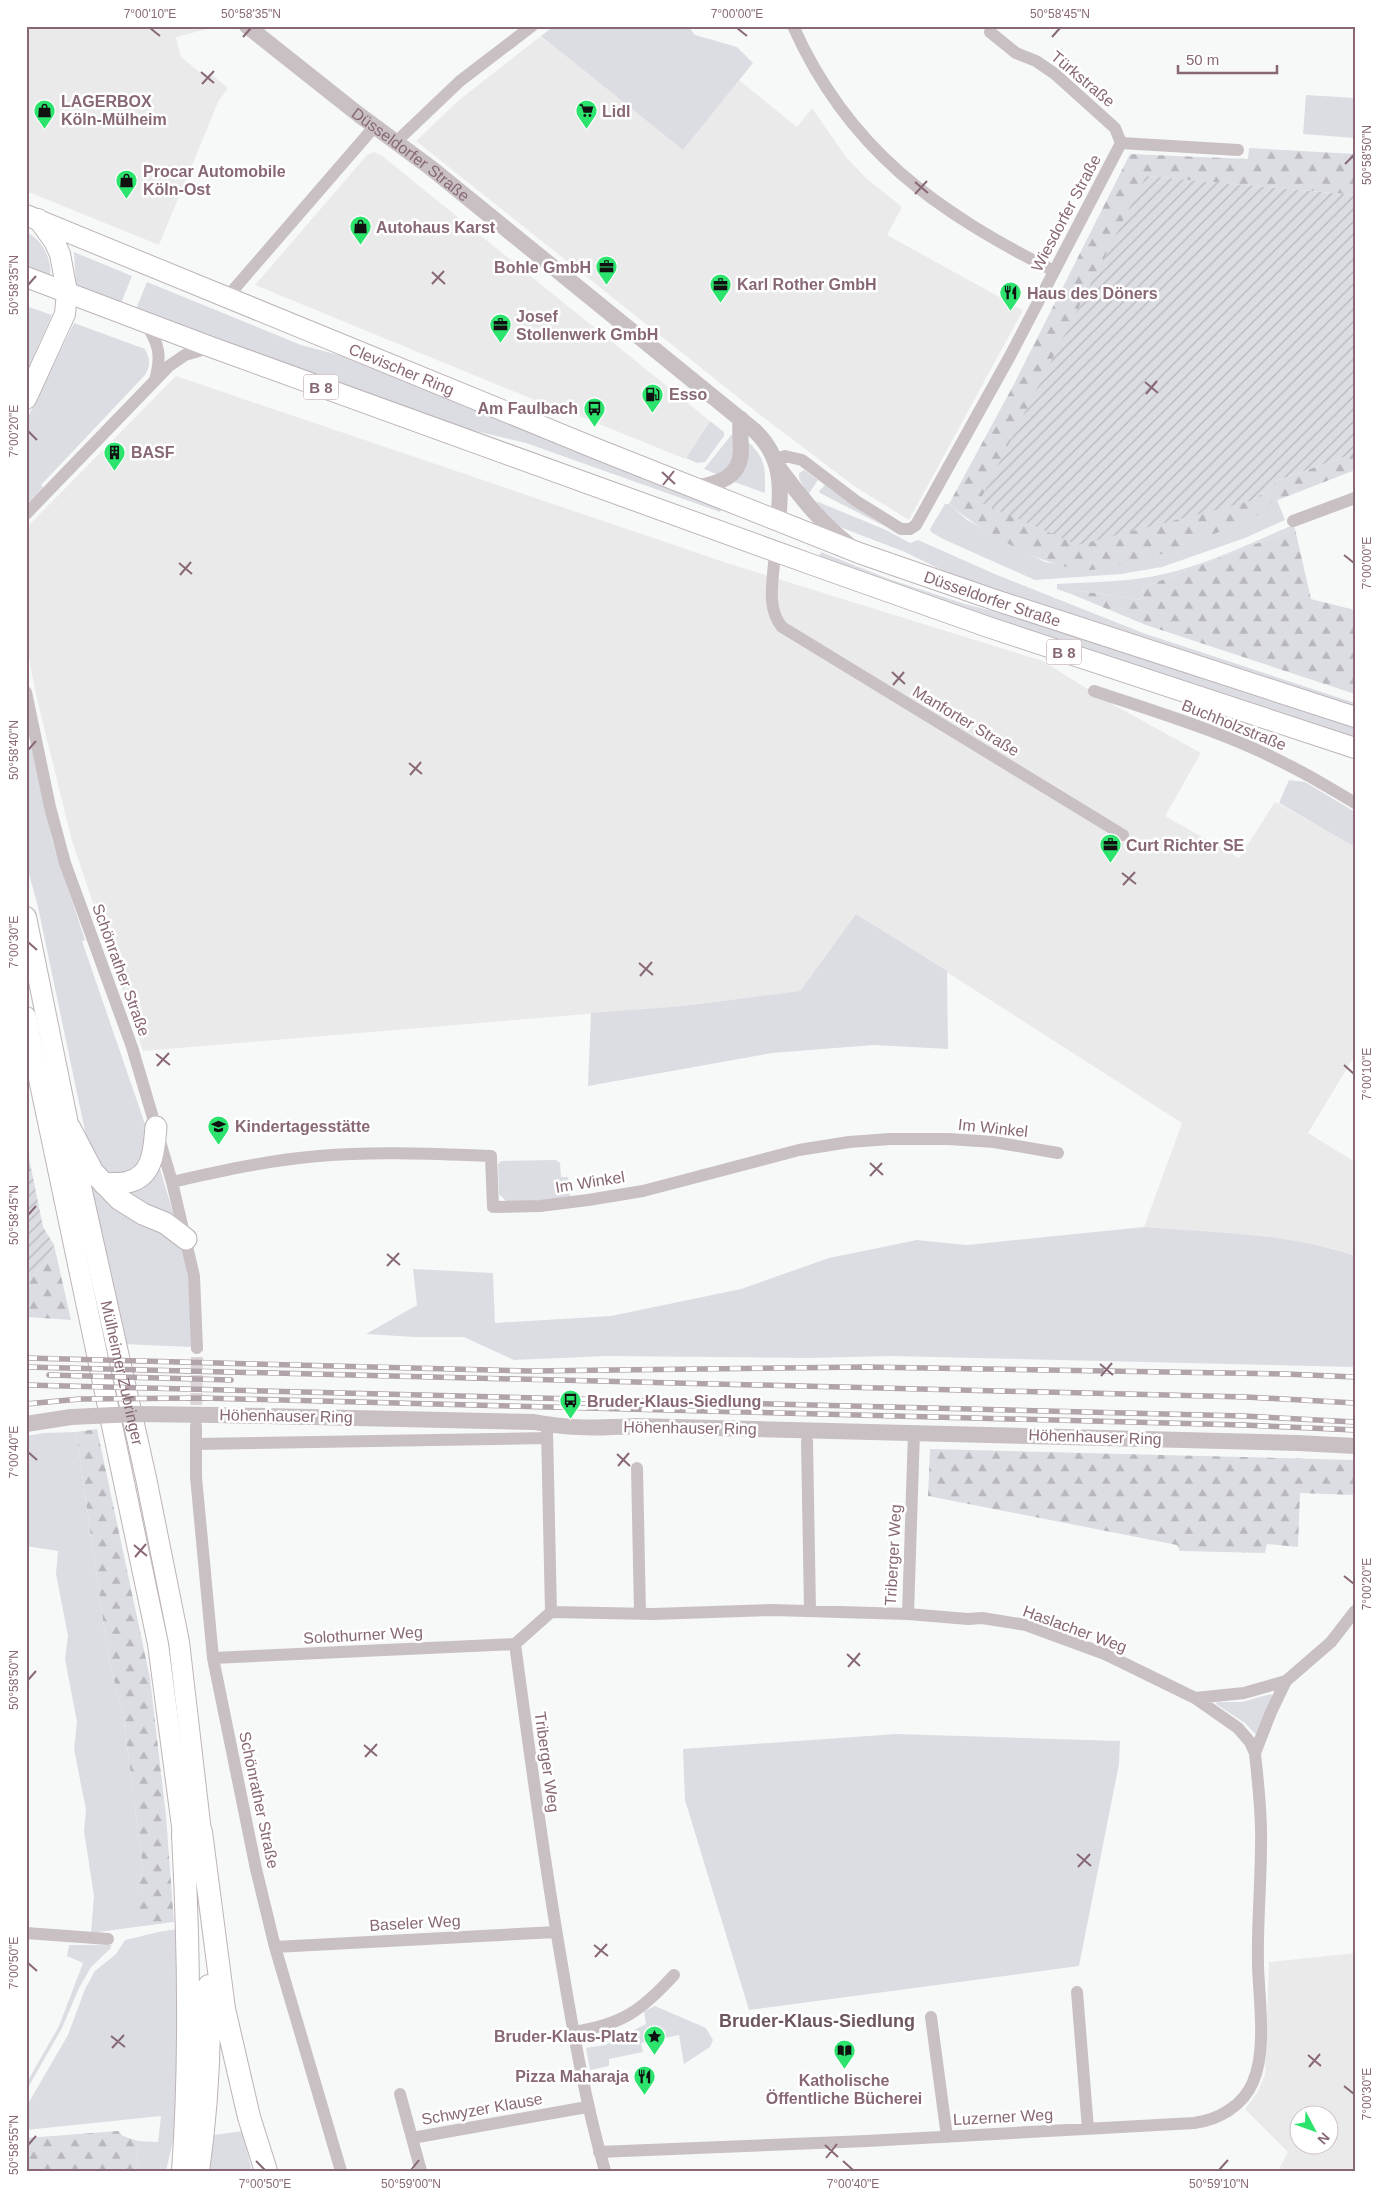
<svg xmlns="http://www.w3.org/2000/svg" width="1381" height="2197" font-family="Helvetica,sans-serif">
<style>
.built{fill:#eaeaeb;fill-rule:evenodd}
.green{fill:#dbdde3}
.forest{fill:url(#forest-firs)}
.garden{fill:url(#garden-furrows)}
.lines{fill:none;stroke-linecap:round;stroke-linejoin:round}
.minor-tunnel{stroke:#dbd5d8;stroke-width:12;stroke-dasharray:12 6;stroke-linecap:butt}
.primary-casing{stroke:#bdb4b8;stroke-width:22}
.trunk-casing{stroke:#bcb3b7;stroke-width:23}
.motorway-casing{stroke:#bcb3b7;stroke-width:24}
.minor{stroke:#c9c0c4;stroke-width:12}
.tertiary{stroke:#c9c0c4;stroke-width:16}
.primary{stroke:#fff;stroke-width:20}
.trunk{stroke:#fff;stroke-width:21}
.motorway{stroke:#fff;stroke-width:22}
.rail-casing{stroke:#b0a3a9;stroke-width:5.5}
.rail{stroke:#fff;stroke-width:4;stroke-dasharray:11;stroke-linecap:butt}
.tertiary-bridge{stroke:#c9c0c4;stroke-width:16}
.ticks{fill:none;stroke:#886876;stroke-width:2}
.labels{text-anchor:middle;dominant-baseline:central;stroke-width:5;stroke-linejoin:round;paint-order:stroke}
.shield{fill:#fff;stroke:#ac959f;stroke-width:1}
.shield-label{font-size:15px;font-weight:bold;fill:#886876}
.street-label{font-size:16px;fill:#886876;stroke:#fff}
.poi-label{font-size:16px;font-weight:bold;fill:#886876;stroke:#fff;text-anchor:start}
.neighbourhood-label{font-size:18px;font-weight:bold;fill:#6d5660;stroke:#fff}
.neatline{fill:none;stroke:#886876;stroke-width:2}
.ticks-label{font-size:12px;text-anchor:middle;fill:#886876}
</style>
<defs>
<pattern id="forest-firs" width="22" height="20" patternUnits="userSpaceOnUse" patternTransform="scale(1.25)"><rect width="22" height="20" fill="#dbdde3"/><path d="M5 1l3.5 6h-7zM16 11l3.5 6h-7z" fill="#b7b7bd"/></pattern>
<pattern id="garden-furrows" width="10" height="10" patternUnits="userSpaceOnUse" patternTransform="scale(1.25)"><rect width="10" height="10" fill="#dbdde3"/><path d="M-1 1l2-2M0 10L10 0M9 11l2-2" fill="none" stroke="#b7b7bd"/></pattern>
</defs>
<rect width="100%" height="100%" fill="#f7f9f9"/>
<path class="built" d="M26,26H219L176,37L181,57L207,78L211,74L228,88L219,100L159,245L26,191Z
M541,36L683,150L739,80L797,127L812,108L846,157L867,179L902,207L887,235L1023,310L909,520L854,486L759,414L416,141L459,100Z
M374,152L381,155L710,421L685,459L572,413L571,415L255,285L367,155Z
M176,376L730,564L1043,661L1105,700L1201,753L1165,816L1239,858L1275,802L1355,846V1055L1308,1133L1355,1162V1256L1331,1248L1261,1237L1144,1227L1182,1123L856,914L800,991L683,1006L143,1051L72,841L36,695L26,643V528Z
M1355,1953V2171H1278L1288,2152L1245,2109L1257,2093L1265,2075L1269,1962ZM1328,2114V2144H1298V2114Z"/>
<path class="green" d="M554,26H688L695,35L737,47L753,63L683,150L541,36Z
M1306,95L1355,98V138L1303,134Z
M26,232C42,239 52,259 50,275L26,266Z
M74,252L132,276L121,303L76,286Z
M147,282L301,345L354,359L721,508L720,512L526,443L467,429L136,309Z
M26,306L52,315L26,373Z
M74,323L145,349C150,358 151,366 145,375L41,485L43,487L26,505V421Z
M710,421L724,432V436L705,462L697,463L686,458Z
M732,434C740,454 733,459 721,476L704,469Z
M747,441C767,459 765,469 765,493L732,481Z
M804,470L818,480L808,495L799,478V473Z
M825,485L853,506L884,526L820,493L819,491Z
M1277,500L1285,520L1245,538L1162,567L1121,574L1035,580L943,539L931,532L930,529L945,504H949L967,520L1045,562L1092,570Z
M816,501L886,530L910,543L918,540L997,575L1143,633L1355,703V707L954,576L905,552L845,529L833,523Z
M1293,525L1295,529L1144,587L1142,600L1073,590L1071,594L1057,589V584C1093,582 1129,582 1164,574C1208,564 1251,543 1293,525Z
M821,552L889,579L965,604L1028,620L1355,726V737L930,598L819,557Z
M26,747H32L52,840L85,940L82,941L146,1127L143,1165L115,1177L103,1171L86,1136L38,907L26,863Z
M1289,780L1305,782L1355,812V847L1279,803Z
M856,914L947,971L948,1049L874,1045L772,1053L588,1086L591,1013L683,1006L800,991Z
M556,1160L560,1163L561,1177H568L570,1197L515,1203L507,1202L499,1194L498,1164L501,1161Z
M159,1165L173,1213V1219L119,1189Z
M91,1181C106,1192 176,1236 181,1247C191,1270 191,1322 191,1347L123,1344L89,1185Z
M1144,1227C1214,1233 1288,1233 1355,1256V1367L891,1356L810,1358L607,1356L514,1360L464,1337H414L366,1334L417,1305L413,1269L493,1273L495,1323L611,1316L741,1289L829,1258L917,1240L967,1245Z
M76,1432L109,1661L123,1714L143,1870L136,1892V1927L91,1933L94,1896L84,1831L86,1810L74,1749L77,1722L65,1659L68,1636L56,1574L58,1551L26,1546V1436L43,1433Z
M1271,1694L1272,1696L1257,1736L1245,1723L1216,1704L1217,1702H1242Z
M896,1734L1120,1741L1119,1764L1079,1966L749,2010L685,1800L683,1749Z
M178,1929V2057L174,2137L166,2171H137L138,2141L158,2142L161,2116L26,2130V2107L68,2035L85,1989L95,1971L116,1954L125,1940C143,1936 159,1931 178,1929Z
M69,1945H112L110,1949L91,1967L79,1988L62,2028L26,2091V2084L59,2026L83,1963L67,1956Z
M655,2006L706,2028L713,2040L710,2047L684,2064L679,2035L641,2043L643,2052L609,2059V2066L590,2070L586,2048L605,2045L646,2024L644,2011Z
M242,2131L252,2171H210L214,2135Z"/>
<path class="forest" d="M1249,148L1355,154V195L1146,176L1254,500L1278,480L1355,453V470L1270,503L1266,511C1217,533 1168,556 1115,566C1108,567 1100,569 1092,570C1049,571 981,532 949,504L1013,386L1130,154L1248,159Z
M1295,529L1311,599L1355,610V694L1146,625L1071,594L1073,590L1142,600L1144,587Z
M54,1245L71,1320L26,1317V1283L47,1261Z
M97,1429L150,1678L166,1816L174,1922L136,1927V1892L143,1870L123,1714L109,1661L76,1432Z
M930,1449L1354,1460L1355,1495L1300,1493L1298,1547L1267,1544L1265,1553L1180,1551L1177,1545L928,1496Z
M118,2131L123,2136L138,2141L137,2171H26V2138Z"/>
<path class="garden" d="M1146,176L1355,195V453L1278,480L1254,500L1078,545L979,502Z
M26,1143L43,1227L54,1245L47,1261L26,1283Z"/>
<g class="lines">
<path class="minor-tunnel" d="M196,1423L197,1348"/>
<defs>
<g id="primary">
<path id="s2" d="M26,215L597,449L859,553L995,600L1355,717"/>
<path d="M26,277L211,347L813,565L988,627L1355,748"/>
<path d="M26,399L65,314L67,292L60,254L54,241L38,219"/>
<path id="s3" d="M26,917L79,1178L146,1478L179,1642L201,1832"/>
<path d="M26,1017L158,1644L183,1834"/>
</g>
<path id="trunk" d="M70,1128L93,1172L119,1199L143,1214L165,1223L186,1239
M104,1184C112,1183 121,1184 128,1182C154,1176 154,1148 156,1127"/>
<path id="motorway" d="M201,1832L224,2009L249,2117L266,2171
M183,1834C189,1947 191,2058 183,2171
M198,2171C207,2109 210,2048 209,1986"/>
</defs>
<use href="#primary" class="primary-casing"/>
<use href="#trunk" class="trunk-casing"/>
<use href="#motorway" class="motorway-casing"/>
<path class="minor" d="M793,26C849,151 936,211 1054,271
M990,32L1016,53L1036,61L1055,74L1115,128L1121,143
M397,141L460,81L532,26
M228,296L375,126
M145,322C159,344 162,355 155,380
M775,459L785,456L802,460L856,501L901,529H910L916,525L1010,356L1121,143L1238,150
M26,514L169,366L185,355L209,348
M1293,521L1355,498
M775,552C774,576 765,607 782,627L1123,835
M1094,691C1159,713 1227,733 1288,765C1311,776 1333,790 1355,803
M26,692L50,807L65,863L132,1047L172,1182L194,1276L197,1348
M172,1182C221,1171 269,1160 319,1156C376,1151 434,1154 491,1156L493,1207L540,1206L588,1200L643,1191L799,1150L849,1142L890,1139H948L994,1142L1058,1153
M196,1426V1477L213,1658L256,1869L275,1947L341,2171
M547,1430L551,1612
M807,1441L810,1611
M196,1444L547,1438
M637,1468L640,1613
M908,1614L914,1432
M213,1658L515,1644
M1195,1698L1244,1693L1286,1681
M1255,1753L1271,1712L1286,1681L1331,1642L1355,1611
M26,1933L108,1939
M275,1947L556,1932
M1077,1992L1088,2129
M931,2017L947,2137
M573,2032C622,2025 642,2010 674,1975
M400,2094L421,2171
M412,2138L587,2107
M599,2152L867,2141L1194,2123C1218,2120 1243,2106 1253,2082C1267,2050 1259,2000 1258,1965C1257,1925 1261,1884 1261,1844C1262,1814 1258,1784 1255,1753L1250,1742L1238,1728L1195,1698L1105,1654L1026,1625L982,1618L968,1619L908,1614L772,1610L653,1614L551,1612L515,1644C529,1749 543,1854 561,1959C573,2031 585,2101 605,2171"/>
<g class="tertiary">
<path id="s1" d="M247,26L358,114L431,168L755,431C782,457 782,486 778,521"/>
<path d="M779,468C800,496 820,522 848,544"/>
<path d="M694,488C717,484 741,478 741,450C741,439 739,430 741,419"/>
<path d="M216,1415L534,1422C569,1429 602,1428 636,1426L1298,1443L1355,1446"/>
<path d="M26,1424L71,1417"/>
</g>
<use href="#primary" class="primary"/>
<use href="#trunk" class="trunk"/>
<use href="#motorway" class="motorway"/>
<defs>
<path id="rail" d="M26,1358L530,1371L865,1367L1285,1374L1355,1377
M26,1367L1246,1397L1355,1403
M49,1375L231,1380
M26,1385L1244,1416L1355,1422
M26,1404L80,1399L203,1398L1243,1425L1355,1430"/>
</defs>
<use href="#rail" class="rail-casing"/>
<use href="#rail" class="rail"/>
<path class="tertiary-bridge" d="M71,1417L135,1414L216,1415"/>
</g>
<path class="ticks" d="M150,28L160,36M737,28L747,36M243,37L251,28M1052,37L1060,28M201,72L214,83M202,84L214,71M1345,164L1354,155M915,182L928,193M915,194L927,181M432,272L445,284M432,284L444,271M28,285L36,276M1145,382L1158,393M1146,394L1157,381M28,431L37,440M662,472L675,484M663,485L674,471M1344,555L1354,563M179,563L192,574M180,575L191,562M892,672L905,684M893,685L904,672M28,750L36,741M409,763L422,774M410,775L421,762M1122,873L1136,884M1123,885L1135,872M28,942L37,950M639,963L653,975M640,976L652,962M156,1054L170,1065M1344,1065L1354,1074M157,1066L169,1053M870,1163L883,1175M870,1176L882,1163M28,1215L36,1206M387,1254L400,1265M387,1266L399,1253M1100,1364L1113,1375M1101,1376L1112,1363M28,1452L37,1460M617,1454L630,1466M618,1466L629,1453M134,1545L147,1556M135,1557L146,1544M1344,1576L1354,1584M847,1654L860,1666M848,1667L860,1653M28,1680L36,1671M364,1745L377,1756M365,1757L377,1744M1077,1854L1091,1866M1078,1867L1090,1854M594,1945L608,1956M595,1957L607,1944M28,1963L37,1971M111,2036L125,2047M112,2048L124,2035M1308,2055L1321,2066M1309,2067L1320,2054M1344,2086L1354,2094M28,2145L36,2136M825,2145L838,2157M826,2158L837,2144M256,2161L265,2170M843,2161L853,2170M411,2170L419,2160M1219,2170L1228,2160"/>
<defs>
<symbol id="shop-pin" viewBox="-11 -11 22 30"><path d="M0 17L-7.5 6A9.5 9.5 0 1 1 7.5 6Z" fill="#2ce46d" stroke="#fff"/><path d="M-5-2.5h2.3a2.7 3.5 0 0 1 5.4 0H5L5.5 6h-11ZM-1.5-2.5h3a1.5 2.3 0 0 0-3 0Z" fill="#111"/></symbol>
<symbol id="supermarket-pin" viewBox="-11 -11 22 30"><path d="M0 17L-7.5 6A9.5 9.5 0 1 1 7.5 6Z" fill="#2ce46d" stroke="#fff"/><path d="M-6-5.5h2.5l.6 2H6L4.5 2H-2.5L-4.4-4H-6ZM-1.5 3.2a1.3 1.3 0 1 0 .1 0ZM3 3.2a1.3 1.3 0 1 0 .1 0Z" fill="#111"/></symbol>
<symbol id="office-pin" viewBox="-11 -11 22 30"><path d="M0 17L-7.5 6A9.5 9.5 0 1 1 7.5 6Z" fill="#2ce46d" stroke="#fff"/><path d="M-6-3h4V-5.5h4V-3h4V5H-6ZM-1-4.5V-3h2v-1.5ZM-6 0V1H6V0Z" fill="#111"/></symbol>
<symbol id="restaurant-pin" viewBox="-11 -11 22 30"><path d="M0 17L-7.5 6A9.5 9.5 0 1 1 7.5 6Z" fill="#2ce46d" stroke="#fff"/><path d="M-5-6h1v4h1v-4h1v4h1v-4h1v5L-1.5 .5V6h-2V.5L-5-1ZM5-6V6H3V1.5H1.5Q1.5-4 5-6Z" fill="#111"/></symbol>
<symbol id="fuel-pin" viewBox="-11 -11 22 30"><path d="M0 17L-7.5 6A9.5 9.5 0 1 1 7.5 6Z" fill="#2ce46d" stroke="#fff"/><path d="M-5.5-6h7V0h2V4h1.3V-2.5L3-4.5l.8-.8L6-3V5H2.5V1h-1V6h-7ZM-4.2-4.7v3.2H.2V-4.7Z" fill="#111"/></symbol>
<symbol id="bus-pin" viewBox="-11 -11 22 30"><path d="M0 17L-7.5 6A9.5 9.5 0 1 1 7.5 6Z" fill="#2ce46d" stroke="#fff"/><path d="M-5-6H5V4H4V6H2V4H-2V6H-4V4H-5ZM-3.5-4V0h7V-4ZM-3.5 1.2v1.5H-2V1.2ZM2 1.2v1.5H3.5V1.2Z" fill="#111"/></symbol>
<symbol id="building-pin" viewBox="-11 -11 22 30"><path d="M0 17L-7.5 6A9.5 9.5 0 1 1 7.5 6Z" fill="#2ce46d" stroke="#fff"/><path d="M-4-6H4V6H1V3H-1V6H-4ZM-2.5-4.3h1.7v1.8h-1.7ZM.8-4.3h1.7v1.8H.8ZM-2.5-1h1.7V.8h-1.7ZM.8-1h1.7V.8H.8Z" fill="#111"/></symbol>
<symbol id="school-pin" viewBox="-11 -11 22 30"><path d="M0 17L-7.5 6A9.5 9.5 0 1 1 7.5 6Z" fill="#2ce46d" stroke="#fff"/><path d="M0-5L7-2L0 1L-7-2ZM-4 1L0 2.5L4 1V4Q0 6-4 4Z" fill="#111"/></symbol>
<symbol id="sight-pin" viewBox="-11 -11 22 30"><path d="M0 17L-7.5 6A9.5 9.5 0 1 1 7.5 6Z" fill="#2ce46d" stroke="#fff"/><path d="M0-6L1.8-2.2L6-1.7L2.9 1.2L3.7 5.4L0 3.3L-3.7 5.4L-2.9 1.2L-6-1.7L-1.8-2.2Z" fill="#111"/></symbol>
<symbol id="library-pin" viewBox="-11 -11 22 30"><path d="M0 17L-7.5 6A9.5 9.5 0 1 1 7.5 6Z" fill="#2ce46d" stroke="#fff"/><path d="M-6-4Q-3-5.5-.7-3.5V5Q-3 3-6 4ZM6-4Q3-5.5 .7-3.5V5Q3 3 6 4Z" fill="#111"/></symbol>
</defs>
<g fill-rule="evenodd">
<use href="#shop-pin" x="32" y="98" width="25" height="34"/>
<use href="#supermarket-pin" x="574" y="98" width="25" height="34"/>
<use href="#shop-pin" x="114" y="168" width="25" height="34"/>
<use href="#shop-pin" x="348" y="214" width="25" height="34"/>
<use href="#office-pin" x="594" y="254" width="25" height="34"/>
<use href="#office-pin" x="708" y="272" width="25" height="34"/>
<use href="#restaurant-pin" x="998" y="280" width="25" height="34"/>
<use href="#office-pin" x="488" y="312" width="25" height="34"/>
<use href="#fuel-pin" x="640" y="382" width="25" height="34"/>
<use href="#bus-pin" x="582" y="396" width="25" height="34"/>
<use href="#building-pin" x="102" y="440" width="25" height="34"/>
<use href="#office-pin" x="1098" y="832" width="25" height="34"/>
<use href="#school-pin" x="206" y="1114" width="25" height="34"/>
<use href="#bus-pin" x="558" y="1388" width="25" height="34"/>
<use href="#sight-pin" x="642" y="2024" width="25" height="34"/>
<use href="#library-pin" x="832" y="2038" width="25" height="34"/>
<use href="#restaurant-pin" x="632" y="2064" width="25" height="34"/>
</g>
<g class="labels">
<g class="shield">
<rect x="303.5" y="374.5" width="35" height="25" rx="4"/>
<rect x="1046.5" y="639.5" width="35" height="25" rx="4"/>
</g>
<g class="shield-label">
<text x="321" y="387">B 8</text>
<text x="1064" y="652">B 8</text>
</g>
<g class="street-label">
<text transform="translate(1083 79) rotate(40)">Türkstraße</text>
<text stroke="none"><textPath href="#s1" startOffset="208">Düsseldorfer Straße</textPath></text>
<text transform="translate(1066 213) rotate(-62)">Wiesdorfer Straße</text>
<text stroke="none"><textPath href="#s2" startOffset="406">Clevischer Ring</textPath></text>
<text stroke="none"><textPath href="#s2" startOffset="1040">Düsseldorfer Straße</textPath></text>
<text transform="translate(966 721) rotate(31)">Manforter Straße</text>
<text transform="translate(1234 725) rotate(22)">Buchholzstraße</text>
<text transform="translate(121 970) rotate(70)">Schönrather Straße</text>
<text transform="translate(993 1128) rotate(6)">Im Winkel</text>
<text transform="translate(590 1182) rotate(-9)">Im Winkel</text>
<text stroke="none"><textPath href="#s3" startOffset="466">Mülheimer Zubringer</textPath></text>
<text transform="translate(286 1416) rotate(1)">Höhenhauser Ring</text>
<text transform="translate(690 1428) rotate(1)">Höhenhauser Ring</text>
<text transform="translate(1095 1437) rotate(2)">Höhenhauser Ring</text>
<text transform="translate(893 1555) rotate(-87)">Triberger Weg</text>
<text transform="translate(1075 1629) rotate(20)">Haslacher Weg</text>
<text transform="translate(363 1635) rotate(-3)">Solothurner Weg</text>
<text transform="translate(547 1762) rotate(82)">Triberger Weg</text>
<text transform="translate(259 1800) rotate(78)">Schönrather Straße</text>
<text transform="translate(415 1923) rotate(-3)">Baseler Weg</text>
<text transform="translate(482 2109) rotate(-10)">Schwyzer Klause</text>
<text transform="translate(1003 2117) rotate(-3)">Luzerner Weg</text>
</g>
<g class="poi-label">
<text x="61" y="101">LAGERBOX<tspan x="61" dy="18">Köln-Mülheim</tspan></text>
<text x="602" y="111">Lidl</text>
<text x="143" y="171">Procar Automobile<tspan x="143" dy="18">Köln-Ost</tspan></text>
<text x="376" y="227">Autohaus Karst</text>
<text x="591" y="267" text-anchor="end">Bohle GmbH</text>
<text x="737" y="284">Karl Rother GmbH</text>
<text x="1027" y="293">Haus des Döners</text>
<text x="516" y="316">Josef<tspan x="516" dy="18">Stollenwerk GmbH</tspan></text>
<text x="669" y="394">Esso</text>
<text x="578" y="408" text-anchor="end">Am Faulbach</text>
<text x="131" y="452">BASF</text>
<text x="1126" y="845">Curt Richter SE</text>
<text x="235" y="1126">Kindertagesstätte</text>
<text x="587" y="1401">Bruder-Klaus-Siedlung</text>
<text x="638" y="2036" text-anchor="end">Bruder-Klaus-Platz</text>
<text x="629" y="2076" text-anchor="end">Pizza Maharaja</text>
<text x="844" y="2080" text-anchor="middle">Katholische<tspan x="844" dy="18">Öffentliche Bücherei</tspan></text>
</g>
<g class="neighbourhood-label">
<text x="817" y="2021">Bruder-Klaus-Siedlung</text>
</g>
</g>
<rect width="1381" height="2197" fill="none" stroke="#ffffff" stroke-width="55"/>
<g transform="translate(1314 2130) rotate(131)"><circle r="24" fill="#ffffff" stroke="#cfc3c8"/>
<path d="M0-4L9 19L0 12L-9 19Z" fill="#2ce46d"/>
<text y="-8" font-size="14" font-weight="bold" text-anchor="middle" fill="#886876">N</text>
</g>
<path d="M1178 65v8h99v-8" fill="none" stroke="#886876" stroke-width="2.5"/>
<text x="1186" y="65" font-size="15" fill="#886876" stroke="#ffffff" stroke-width="4" paint-order="stroke">50 m</text>
<rect x="28" y="28" width="1326" height="2142" class="neatline"/>
<g class="ticks-label">
<text x="150" y="18">7°00'10"E</text>
<text x="251" y="18">50°58'35"N</text>
<text x="737" y="18">7°00'00"E</text>
<text x="1060" y="18">50°58'45"N</text>
<text transform="translate(1367 155) rotate(-90)" y="4">50°58'50"N</text>
<text transform="translate(14 285) rotate(-90)" y="4">50°58'35"N</text>
<text transform="translate(14 431) rotate(-90)" y="4">7°00'20"E</text>
<text transform="translate(1367 563) rotate(-90)" y="4">7°00'00"E</text>
<text transform="translate(14 750) rotate(-90)" y="4">50°58'40"N</text>
<text transform="translate(14 942) rotate(-90)" y="4">7°00'30"E</text>
<text transform="translate(1367 1074) rotate(-90)" y="4">7°00'10"E</text>
<text transform="translate(14 1215) rotate(-90)" y="4">50°58'45"N</text>
<text transform="translate(14 1452) rotate(-90)" y="4">7°00'40"E</text>
<text transform="translate(1367 1584) rotate(-90)" y="4">7°00'20"E</text>
<text transform="translate(14 1680) rotate(-90)" y="4">50°58'50"N</text>
<text transform="translate(14 1963) rotate(-90)" y="4">7°00'50"E</text>
<text transform="translate(1367 2094) rotate(-90)" y="4">7°00'30"E</text>
<text transform="translate(14 2145) rotate(-90)" y="4">50°58'55"N</text>
<text x="265" y="2188">7°00'50"E</text>
<text x="411" y="2188">50°59'00"N</text>
<text x="853" y="2188">7°00'40"E</text>
<text x="1219" y="2188">50°59'10"N</text>
</g>
</svg>
